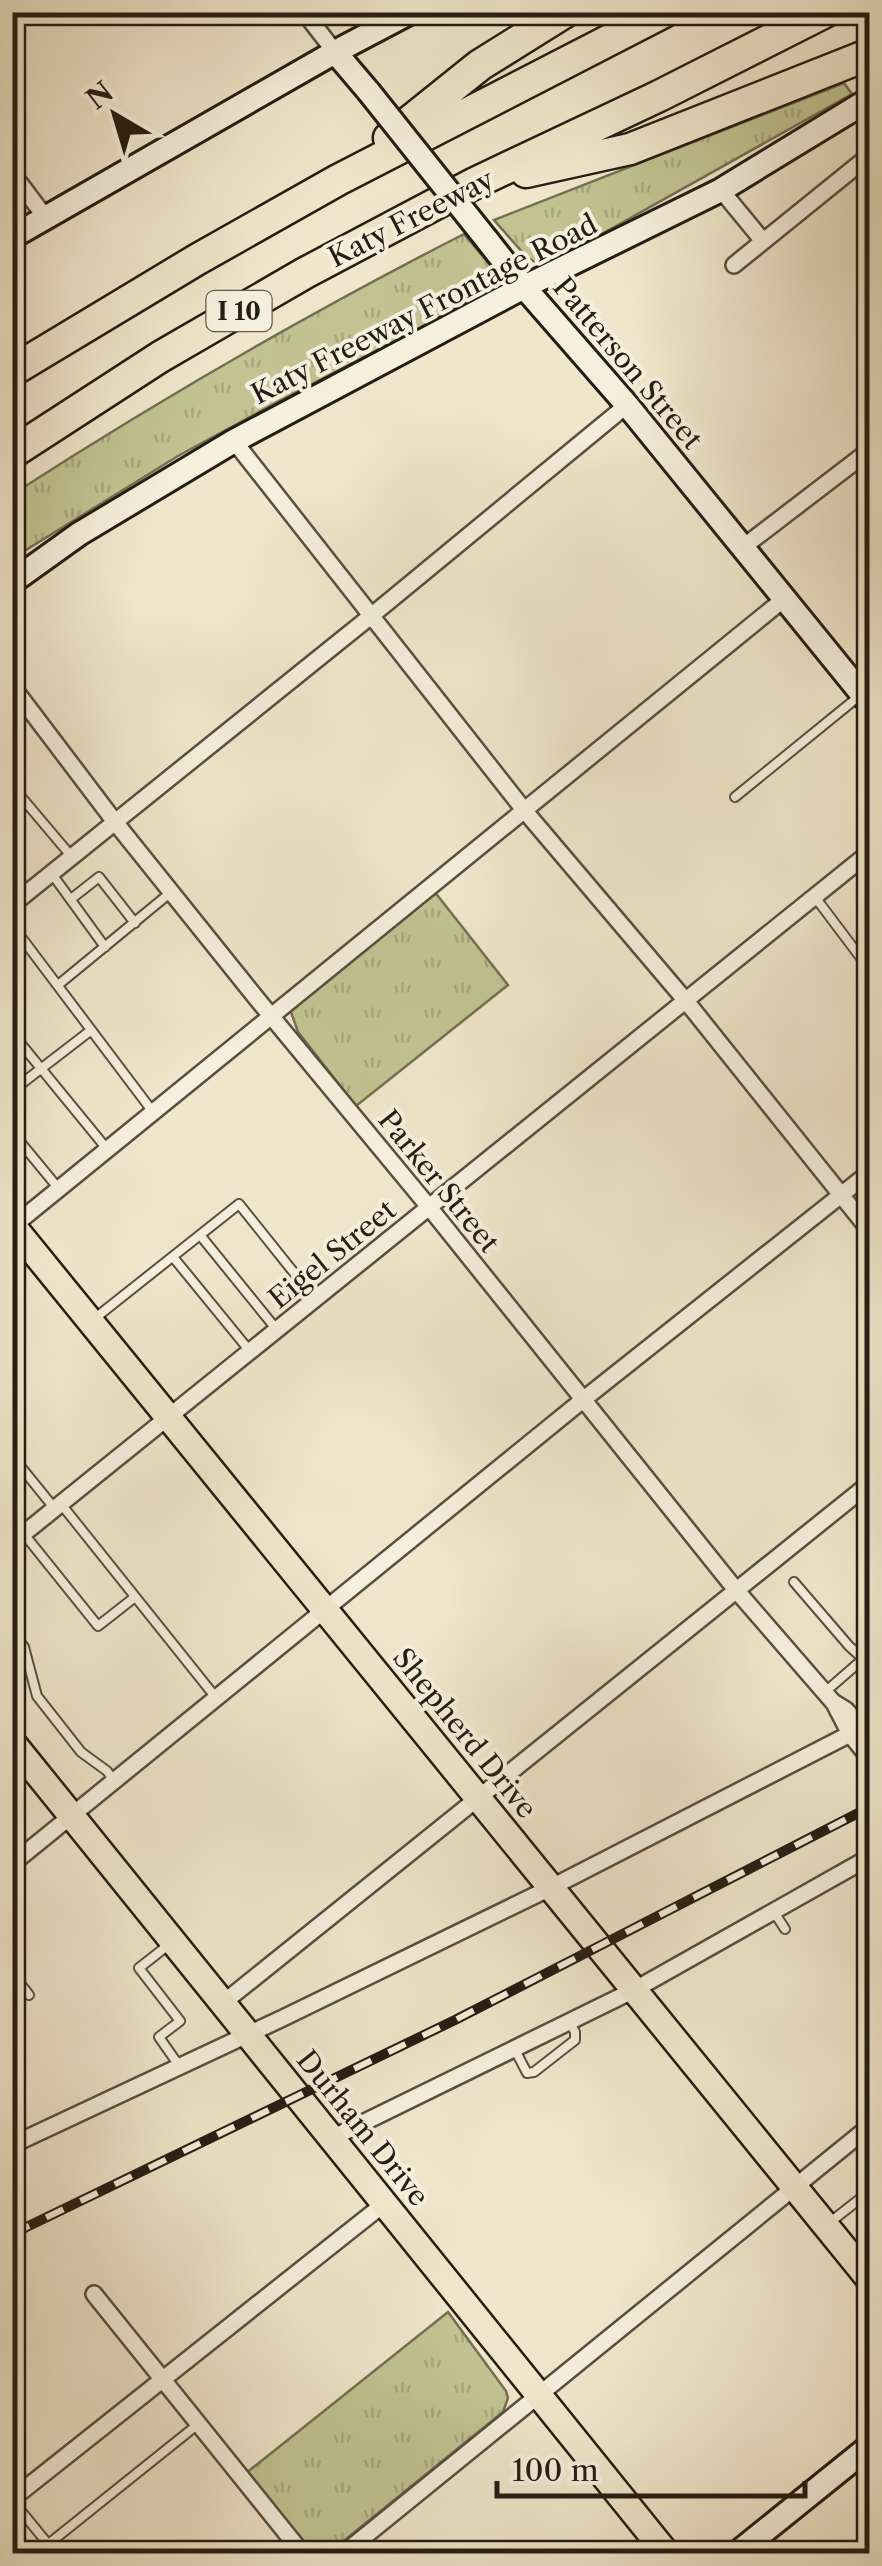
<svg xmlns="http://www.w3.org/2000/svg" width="882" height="2566" font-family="'Libre Caslon Text',serif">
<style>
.grass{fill:url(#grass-tufts);stroke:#737052;stroke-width:2.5}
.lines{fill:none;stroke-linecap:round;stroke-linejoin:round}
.lane-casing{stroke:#584e41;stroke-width:12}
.street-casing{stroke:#584e41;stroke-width:20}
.secondary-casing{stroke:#251c13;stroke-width:28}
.primary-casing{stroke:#251c13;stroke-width:30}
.highway-casing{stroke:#251c13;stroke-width:35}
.lane{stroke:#f5efdd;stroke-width:8}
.street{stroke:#f5efdd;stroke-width:15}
.secondary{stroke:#f5efdd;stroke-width:22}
.primary{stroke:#f0e6cb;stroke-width:25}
.highway{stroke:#f0e6cb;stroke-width:30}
.rail-casing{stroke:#251c13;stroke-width:10}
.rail{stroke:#f5efdd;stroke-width:6;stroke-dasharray:19;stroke-linecap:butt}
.secondary-bridge-casing{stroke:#251c13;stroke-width:28;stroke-linecap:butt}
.secondary-bridge{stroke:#f5efdd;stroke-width:22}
.labels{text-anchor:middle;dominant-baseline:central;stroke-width:8;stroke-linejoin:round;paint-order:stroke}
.shield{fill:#f5efdd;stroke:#635b50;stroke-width:2.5}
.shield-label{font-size:25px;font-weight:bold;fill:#251c13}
.street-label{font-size:28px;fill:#251c13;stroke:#f5efdd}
</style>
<defs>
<pattern id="grass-tufts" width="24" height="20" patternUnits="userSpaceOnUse" patternTransform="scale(2.5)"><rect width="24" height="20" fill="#c1c392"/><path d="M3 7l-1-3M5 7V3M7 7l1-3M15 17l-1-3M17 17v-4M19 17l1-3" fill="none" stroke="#a6a77d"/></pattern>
</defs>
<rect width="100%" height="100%" fill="#f0e6cb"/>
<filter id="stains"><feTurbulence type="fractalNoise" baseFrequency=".002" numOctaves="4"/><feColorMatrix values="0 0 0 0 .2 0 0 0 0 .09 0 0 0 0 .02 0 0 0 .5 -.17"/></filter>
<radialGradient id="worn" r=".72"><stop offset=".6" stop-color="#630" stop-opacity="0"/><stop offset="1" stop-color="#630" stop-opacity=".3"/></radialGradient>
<path class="grass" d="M844,83L852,94L550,263L533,261L524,254L494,220Z
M464,234L495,271L486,287L457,309L281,400L178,456L13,558V494C159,400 309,313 464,234Z
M434,891L508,985L356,1106L298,1032L291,1012L296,1003Z
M448,2312L506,2391L508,2398L503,2412L330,2552L311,2553L245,2474Z"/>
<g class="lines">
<defs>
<path id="lane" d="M12,786L72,857
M735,797L858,697
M52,874L105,947
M815,897L870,970
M71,899L99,877L135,923
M12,925L153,1112
M58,985L170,893
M12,1033L107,1149
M12,1091L90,1031
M12,1132L59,1189
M200,1235L277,1330
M173,1257L249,1350
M94,1319L239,1204L315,1299
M12,1456L55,1509
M61,1504L217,1699
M24,1534L98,1626L135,1597
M794,1582L849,1646L870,1665
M12,1633L24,1647L37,1696L81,1752L107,1771L114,1781
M825,1692L863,1659
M774,1912L785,1929
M167,1946L139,1968L180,2021L159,2037L180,2067
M12,1973L29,1995
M514,2048L527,2073L534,2072L575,2040V2032L570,2023
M829,2223L870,2191
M12,2500L48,2544
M36,2554L197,2425"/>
<path id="street" d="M304,12L335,52
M12,173L46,218
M721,190L763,241
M734,265L870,155
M234,441L524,810L686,1001L870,1231
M742,548L870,450
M12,686L115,822L257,999L429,1207L736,1590L833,1702L846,1710L870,1737
M12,905L371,616L627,405
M12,1227L784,599
M12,1543L870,852
M835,1705L850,1734L870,1759
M12,1864L584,1399L870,1172
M223,2003L870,1483
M332,2138L634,1990L870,1857
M12,2145L283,2018L550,1888L850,1734
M94,2294L303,2554
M12,2499L385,2203
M343,2554L870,2126"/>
<path id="secondary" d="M335,52L369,92
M12,237L335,52L411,12
M487,240L524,287L627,405L870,704
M12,582L79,534L234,441L524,287L721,190L870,99
M736,2554L870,2446"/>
<path id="primary" d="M12,1225L870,2280
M12,1742L667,2554"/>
<path id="highway" d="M389,138L480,65L565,12
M526,172L630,149L870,54
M12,371L198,259L338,180L664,12
M12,453L160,357L305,273L475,183L659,96L825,12"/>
</defs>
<use href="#lane" class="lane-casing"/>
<use href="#street" class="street-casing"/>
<use href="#secondary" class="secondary-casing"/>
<use href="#primary" class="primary-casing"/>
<use href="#highway" class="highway-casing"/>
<use href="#lane" class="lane"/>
<use href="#street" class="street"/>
<use href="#secondary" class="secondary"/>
<use href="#primary" class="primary"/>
<use href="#highway" class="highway"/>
<defs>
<path id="rail" d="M12,2234L455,2020L870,1807"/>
</defs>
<use href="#rail" class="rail-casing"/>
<use href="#rail" class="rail"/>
<defs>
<path id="secondary-bridge" d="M369,92L487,240"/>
</defs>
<use href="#secondary-bridge" class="secondary-bridge-casing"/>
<use href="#secondary-bridge" class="secondary-bridge"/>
</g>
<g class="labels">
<rect class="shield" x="206.5" y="291" width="65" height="40" rx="8"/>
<g class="shield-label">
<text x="239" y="311">I 10</text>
</g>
<g class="street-label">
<text transform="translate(411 218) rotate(-27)">Katy Freeway</text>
<text transform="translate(424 309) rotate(-27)">Katy Freeway Frontage Road</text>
<text transform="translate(628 363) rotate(50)">Patterson Street</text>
<text transform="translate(439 1181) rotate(51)">Parker Street</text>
<text transform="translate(332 1254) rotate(-39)">Eigel Street</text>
<text transform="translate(465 1733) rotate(51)">Shepherd Drive</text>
<text transform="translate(363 2128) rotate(51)">Durham Drive</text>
</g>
</g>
<rect width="882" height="2566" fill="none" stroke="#f0e6cb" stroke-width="50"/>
<rect x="15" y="15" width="852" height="2536" fill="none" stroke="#251c13" stroke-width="5"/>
<rect x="25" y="25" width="832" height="2516" fill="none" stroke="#251c13" stroke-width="2.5"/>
<g transform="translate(115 115) rotate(322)" stroke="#f5efdd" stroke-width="8" paint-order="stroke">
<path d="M0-8L18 38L0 25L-18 38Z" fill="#251c13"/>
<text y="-15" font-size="28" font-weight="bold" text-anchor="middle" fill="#251c13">N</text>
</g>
<path d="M497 2481v15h308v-15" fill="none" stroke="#251c13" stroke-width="5"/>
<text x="512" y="2481" font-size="30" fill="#251c13" stroke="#f5efdd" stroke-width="8" paint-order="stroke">100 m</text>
<rect width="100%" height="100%" filter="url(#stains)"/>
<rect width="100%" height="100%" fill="url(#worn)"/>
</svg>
